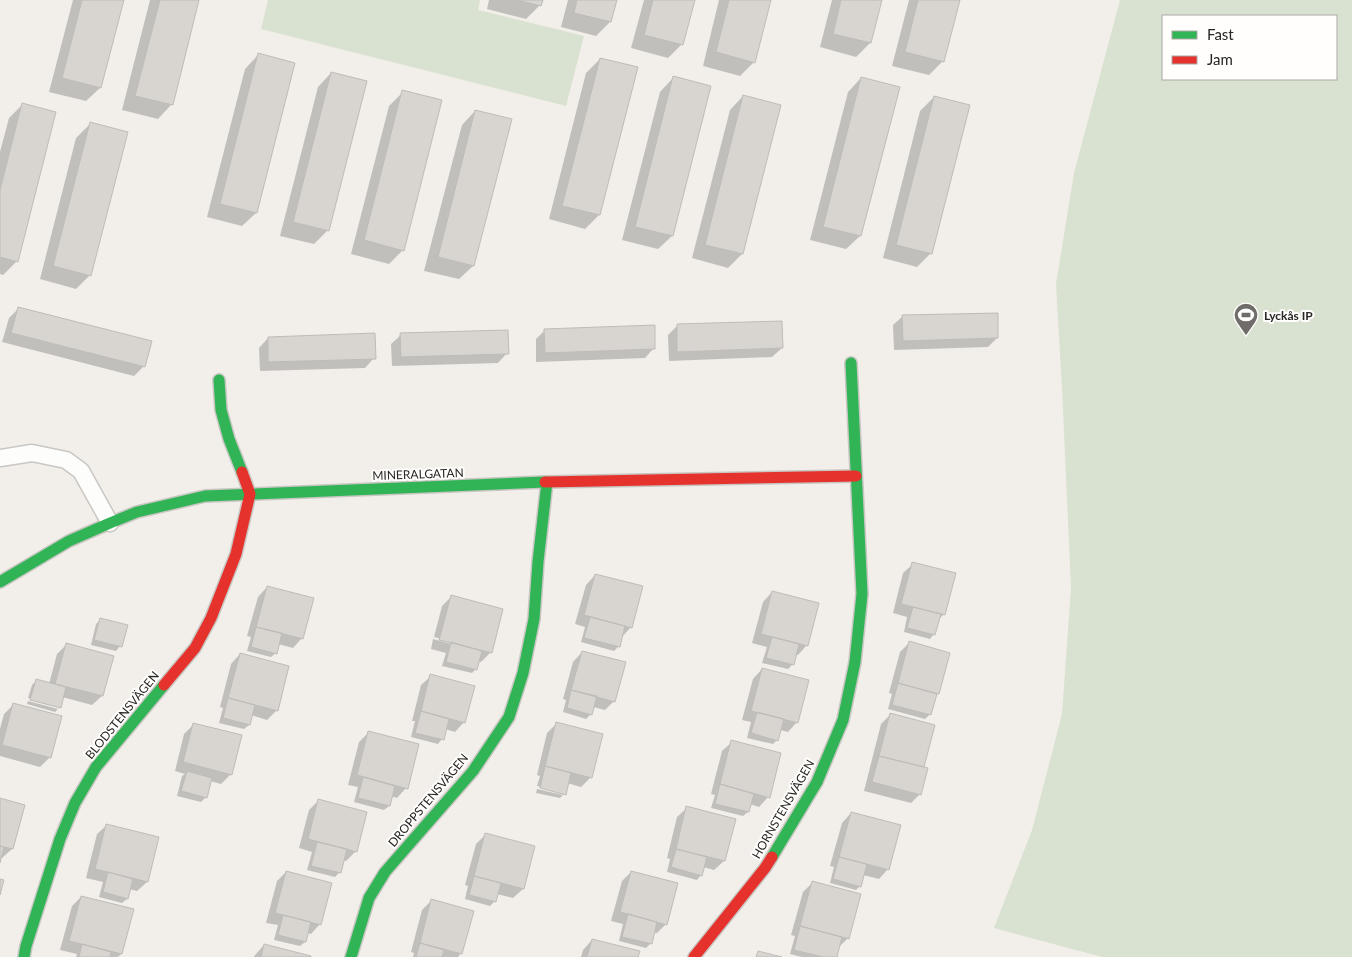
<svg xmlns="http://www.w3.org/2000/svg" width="1352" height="957" font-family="Lato,sans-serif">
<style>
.green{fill:#d9e2d0;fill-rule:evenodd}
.shadow{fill:#0003}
.building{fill:#d8d5d1;stroke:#bebcb8}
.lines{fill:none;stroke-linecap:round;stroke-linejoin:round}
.lane-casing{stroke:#c9c7c3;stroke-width:19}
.fast-casing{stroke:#c9c7c3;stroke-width:14}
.jam-casing{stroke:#c9c7c3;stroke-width:14}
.lane{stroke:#fdfdfc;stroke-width:16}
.fast{stroke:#30b455;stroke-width:11}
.jam{stroke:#e5322d;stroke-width:11}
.labels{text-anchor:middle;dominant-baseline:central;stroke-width:4;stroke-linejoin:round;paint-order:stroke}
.poi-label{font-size:12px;font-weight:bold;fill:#282623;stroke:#fffefc;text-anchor:start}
.street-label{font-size:12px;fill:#282623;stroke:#fffefc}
</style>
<rect width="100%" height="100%" fill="#f2efea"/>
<path class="green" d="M268,0H480L478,10L584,36L566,106L261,29Z
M1120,0H1352V957H1102L994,928L1032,830L1062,714L1071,588L1062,388L1056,284L1074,173ZM1163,16H1336V79H1163Z"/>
<path class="shadow" d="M73,0H122L100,88L86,101L49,92Z
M150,0H198L171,105L158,119L122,110Z
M489,0H541L540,5L526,19L487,9Z
M568,0H615L610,22L596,36L561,27Z
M644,0H694L682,44L668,58L631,48Z
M719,0H770L754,62L740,76L703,66Z
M832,0H880L870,43L856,57L820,47Z
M909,0H959L943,61L929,75L892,66Z
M258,55L256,213L242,226L207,217L245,69Z
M600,59L636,68L599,215L585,229L549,219L586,73Z
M331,73L328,230L314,244L280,236L318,87Z
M673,78L672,236L658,249L622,240L660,92Z
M861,78L860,236L846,249L810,240L848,92Z
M403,92V250L389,264L351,254L389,106Z
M743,96L742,254L728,268L692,258L730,110Z
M934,97L931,253L917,267L883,258L920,111Z
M22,105L17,261L3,275L0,274V152L9,118Z
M475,111L473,266L459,279L424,271L462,125Z
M90,124V275L76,289L40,279L76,138Z
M18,309L144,366L134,376L2,342L9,318Z
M903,316L997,338L988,347L894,350L893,325Z
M677,326L782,348L772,357L669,361L668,335Z
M545,330L654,348L645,358L536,362V339Z
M401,335L507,353L498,363L392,366L391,344Z
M268,338L374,358L365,368L260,371L259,348Z
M913,564L944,614L938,620L934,634L930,639L904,632L907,617L893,613L903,573Z
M595,575L631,627L622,637L618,647L614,651L581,642L585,627L575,624L586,585Z
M267,587L302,638L293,648L278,644L276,653L271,657L247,651L251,637L247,636L258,597Z
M772,592L807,645L798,655L795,654L792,665L788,669L762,663L767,647L752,643L763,602Z
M451,597L491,652L481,662L478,661L476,669L472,673L442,666L446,653L431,649L433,639L451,644L453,642L434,637L442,606Z
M101,619L120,646L116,651L91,645L96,624Z
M909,643L938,694L934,697L930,714L925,719L888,709L892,694L889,693L900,652Z
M66,645L102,696L92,705L62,697L58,709V706L28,698L32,685L36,681L49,684L57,654Z
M582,652L614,701L605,710L593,707L591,714L586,719L563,712L566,700L563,699L573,662Z
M240,654L277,710L267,720L251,715L249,725L244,729L219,723L223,708L220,707L231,664Z
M762,669L797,722L788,732L780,730L777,740L773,744L747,738L751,722L742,720L753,679Z
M431,676L464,722L455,732L445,729L442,739L438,744L411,737L415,721H412L421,685Z
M28,701L58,709L55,712L27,704Z
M13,705L50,757L40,767L0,756V729L4,714Z
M890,715L933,726L922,768L920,794L911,803L864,791L881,724Z
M557,723L591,777L581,787L567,783L563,795V793L537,786L540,776L537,775L547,733Z
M194,724L231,774L221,784L210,781L206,797L201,802L177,796L182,776L185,774L175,771L184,734Z
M369,732L406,788L397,798L391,796L389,806L384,810L354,802L358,787L348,785L359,742Z
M732,742L768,797L759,807L750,804L748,812L743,816L711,808L715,795L711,794L722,751Z
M537,789L563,795L560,798L536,793Z
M0,800L12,849L2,858H0Z
M319,800L356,851L346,861L343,860L339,873L335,877L307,870L312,852L299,848L309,810Z
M687,808L735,820L724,861L714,870L703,867L701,875L697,880L667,872L670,859L667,858L677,817Z
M851,813L888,869L879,879L863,875L860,886L856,890L830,883L834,867L830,866L842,823Z
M107,825L147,882L137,891L129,889L127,899L122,903L99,897L103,882L86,878L97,834Z
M485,835L523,889L513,898L497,894L495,901L490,906L465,899L468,886L465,885L476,844Z
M286,872L320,924L311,934L307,933L305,942L300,946L274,940L278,925L266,923L277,881Z
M631,872L666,924L657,933L653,932L650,944L646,948L619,941L623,924L611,921L622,881Z
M812,883L848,938L838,948L835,957H802L790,954L795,936L791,935L803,892Z
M81,897L132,910L121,954L118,957H76L77,954L60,950L72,906Z
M431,901L461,953L458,957H413L414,953L411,952L422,910Z
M592,940L637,957H581L583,950Z
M264,945L310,957H254L255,955Z"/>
<path class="building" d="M82,0H124L101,88L62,78Z
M160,0H199L173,105L135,96Z
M517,0H543L541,6Z
M577,0H617L611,22L574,13Z
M653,0H695L683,45L644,35Z
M729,0H771L755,63L716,52Z
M841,0H882L871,43L833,34Z
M918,0H960L944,62L905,52Z
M258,53L295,63L257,213L220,204Z
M600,58L638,67L600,215L562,206Z
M331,72L367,81L329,231L293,222Z
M673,76L711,86L673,236L635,227Z
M861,77L900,87L861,236L823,227Z
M402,90L442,100L404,251L364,240Z
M743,95L781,105L743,254L705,245Z
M934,96L970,105L932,254L896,245Z
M22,103L56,112L18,262L0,257V190Z
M475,110L512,119L474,266L438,257Z
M90,122L128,132L91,276L53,266Z
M18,307L152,341L145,367L11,333Z
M998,313V338L903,341L902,315Z
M782,321L783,348L677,352V324Z
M655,325V349L545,353L544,329Z
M508,330L509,354L401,357L400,333Z
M375,333L376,359L268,362V337Z
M912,562L956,573L945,615L901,604Z
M595,574L643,586L632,628L584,615Z
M267,586L314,598L303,639L256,627Z
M772,591L819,603L808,646L761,634Z
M451,595L503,609L492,653L439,640Z
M913,607L941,614L935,635L907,628Z
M590,617L625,626L620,647L584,638Z
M100,618L128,625L122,647L94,640Z
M256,627L282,633L277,654L251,647Z
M772,637L799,644L794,665L766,658Z
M909,641L950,653L939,694L898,683Z
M451,642L482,651L477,670L446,662Z
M66,643L114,656L103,696L55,684Z
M582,651L626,662L615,702L571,690Z
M240,653L289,666L278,711L228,698Z
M762,668L809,680L798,723L751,711Z
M430,674L475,686L465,723L421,711Z
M36,679L66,687L61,708L30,700Z
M898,683L937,694L931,715L892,705Z
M571,690L597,696L592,715L567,708Z
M228,698L255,705L250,725L223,718Z
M13,703L62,716L51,758L2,745Z
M421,711L449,719L444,740L415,733Z
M757,712L784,719L778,741L751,733Z
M890,713L935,725L924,767L879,756Z
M556,722L603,734L592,778L545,766Z
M193,723L242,735L232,775L183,762Z
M368,731L419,744L408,789L357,775Z
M731,740L781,753L770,798L720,784Z
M879,756L928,768L921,795L872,782Z
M545,766L571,773L566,795L540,788Z
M187,771L212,778L207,798L181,791Z
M363,777L395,786L390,806L358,798Z
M720,784L754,794L749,812L715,804Z
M0,798L25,805L13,849L0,846Z
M318,799L367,812L357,852L308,839Z
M686,806L736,819L725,861L676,849Z
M851,812L901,825L889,870L839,857Z
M106,824L159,837L148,882L95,869Z
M485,833L535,846L524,889L474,876Z
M317,842L347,849L341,873L311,866Z
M0,846L4,847L0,863Z
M676,849L707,857L702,876L671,867Z
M839,857L867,864L861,887L833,879Z
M286,871L332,883L321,925L275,913Z
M631,871L678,883L667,925L620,912Z
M108,872L133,879L128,899L103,892Z
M474,876L501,883L496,902L469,895Z
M0,879L4,880L0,895Z
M812,881L861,894L849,939L800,926Z
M81,896L134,909L122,954L69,941Z
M431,899L474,911L462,954L420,943Z
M628,914L657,922L652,944L622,937Z
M283,915L311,922L306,942L278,935Z
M800,926L842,937L837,957H823L794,950Z
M592,939L640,951L638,957H587Z
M420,943L444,950L442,957H416Z
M82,944L111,952L110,957H79Z
M264,944L311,956V957H261Z
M758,951L782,957H756Z"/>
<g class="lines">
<defs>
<path id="lane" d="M0,458L32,453L66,460L81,471L110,523"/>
<path id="fast" d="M219,380L221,410L229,439L242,472
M0,582L69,541L110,523L137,512L205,496L545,482
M772,857L817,782L843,720L855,662L862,594L851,363
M24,957L26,946L60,839L75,803L96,767L164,685
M351,957L369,898L385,872L473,771L509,717L523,673L534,619L538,562L547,482"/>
<path id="jam" d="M545,482L856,476
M164,685L195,648L211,618L236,554L250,494L242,472
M694,957L765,868L772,857"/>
</defs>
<use href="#lane" class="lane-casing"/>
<use href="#fast" class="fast-casing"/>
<use href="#jam" class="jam-casing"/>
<use href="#lane" class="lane"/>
<use href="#fast" class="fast"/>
<use href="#jam" class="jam"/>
</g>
<defs>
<symbol id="stadium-pin" viewBox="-11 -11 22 30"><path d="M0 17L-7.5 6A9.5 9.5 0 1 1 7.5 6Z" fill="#6f6c69" stroke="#fffefc"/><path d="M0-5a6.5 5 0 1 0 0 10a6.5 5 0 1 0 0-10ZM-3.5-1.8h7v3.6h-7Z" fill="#fff"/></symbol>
</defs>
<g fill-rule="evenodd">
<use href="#stadium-pin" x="1232" y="301" width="28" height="38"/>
</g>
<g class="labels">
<g class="poi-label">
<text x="1264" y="315">Lyckås IP</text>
</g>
<g class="street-label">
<text transform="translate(418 474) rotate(-2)">MINERALGATAN</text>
<text transform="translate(122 715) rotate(-51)">BLODSTENSVÄGEN</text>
<text transform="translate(428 800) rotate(-50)">DROPPSTENSVÄGEN</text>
<text transform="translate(783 809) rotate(-60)">HORNSTENSVÄGEN</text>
</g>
</g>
<rect x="1162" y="15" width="175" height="65" fill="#fffefc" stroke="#a9a8a5"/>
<rect x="1172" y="31" width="25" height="8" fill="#30b455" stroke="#a9a8a5"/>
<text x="1207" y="40" font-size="15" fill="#282623">Fast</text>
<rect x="1172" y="56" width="25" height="8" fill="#e5322d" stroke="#a9a8a5"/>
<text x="1207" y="65" font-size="15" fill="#282623">Jam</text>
</svg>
